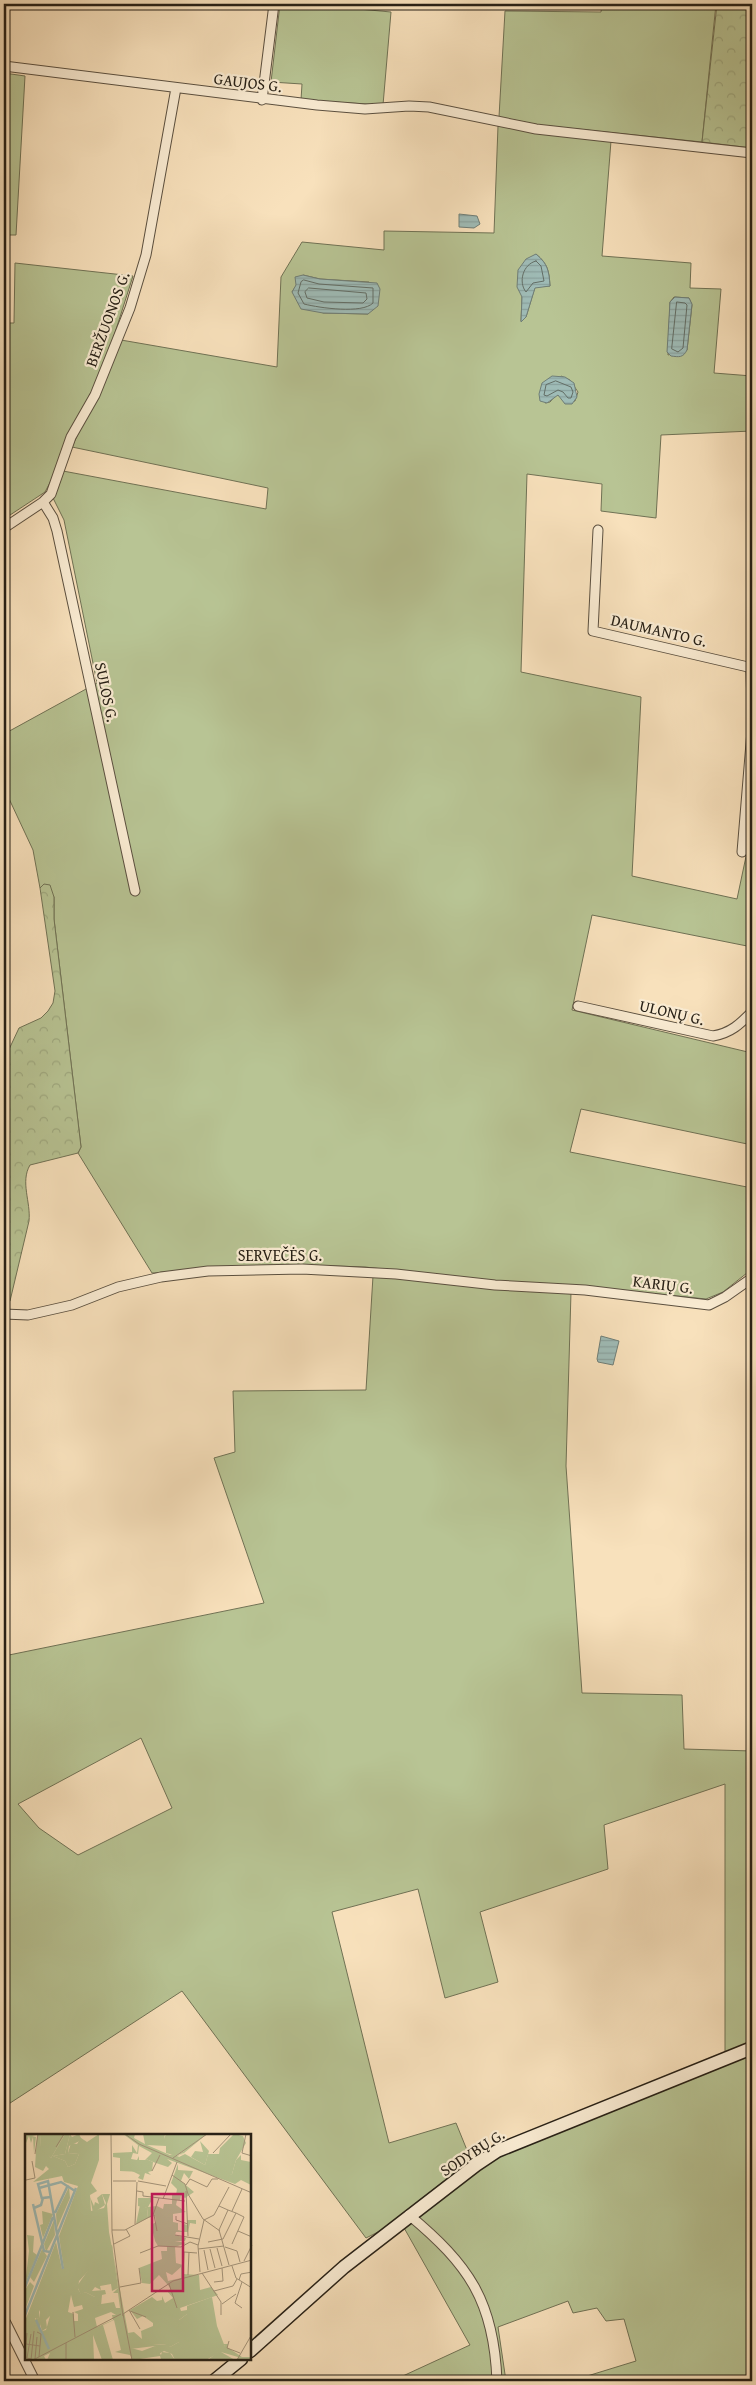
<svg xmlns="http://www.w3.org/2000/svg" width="756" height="2385" font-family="'Gentium Book Plus',serif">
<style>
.grass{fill:#b8c494;stroke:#707255;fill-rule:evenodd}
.forest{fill:url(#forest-crowns);stroke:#707255}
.water{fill:url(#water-rules);stroke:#6f7e77}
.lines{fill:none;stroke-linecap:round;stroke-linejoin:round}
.shore{stroke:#636e66;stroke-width:1}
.street-casing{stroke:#5b5040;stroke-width:11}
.secondary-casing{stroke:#272016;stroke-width:15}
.street{stroke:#faecd3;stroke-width:9}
.secondary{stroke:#faecd3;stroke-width:12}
.labels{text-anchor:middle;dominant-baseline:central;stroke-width:4.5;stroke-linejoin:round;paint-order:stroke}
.street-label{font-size:16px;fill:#272016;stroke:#faecd3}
.inset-river{fill:none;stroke:#9fbcb7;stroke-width:2.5}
.inset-road{fill:none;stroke:#a4947a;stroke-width:1}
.view{fill:#c2185b;fill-opacity:0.15;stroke:#c2185b;stroke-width:2.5}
.inset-edge{fill:none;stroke:#272016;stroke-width:2.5}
</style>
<defs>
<pattern id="forest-crowns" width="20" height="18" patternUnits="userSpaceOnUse" patternTransform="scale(1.25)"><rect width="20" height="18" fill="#b8c494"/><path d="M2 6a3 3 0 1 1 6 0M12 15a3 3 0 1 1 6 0" fill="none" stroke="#9ea87f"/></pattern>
<pattern id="water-rules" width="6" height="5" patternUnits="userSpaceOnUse" patternTransform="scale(1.25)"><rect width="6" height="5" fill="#9fbcb7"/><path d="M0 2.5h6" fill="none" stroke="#89a19d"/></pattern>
</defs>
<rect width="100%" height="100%" fill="#f8e1bc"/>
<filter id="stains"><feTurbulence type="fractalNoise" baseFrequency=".004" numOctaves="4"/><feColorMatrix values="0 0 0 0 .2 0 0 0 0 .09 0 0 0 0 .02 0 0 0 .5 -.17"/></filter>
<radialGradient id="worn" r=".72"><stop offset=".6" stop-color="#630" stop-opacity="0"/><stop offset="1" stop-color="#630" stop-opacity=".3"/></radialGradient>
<path class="grass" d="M280,4H305L391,12L383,105L301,100L302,84L271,82Z
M602,4H716L702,142L539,125L499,117L505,11L601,12Z
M4,73L25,76L16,235H4Z
M498,126L611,141L602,256L691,263L690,288L721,289L714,373L752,376V431L661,435L656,518L601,511L602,484L527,474L521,672L641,697L632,876L737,899L748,847L752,797V947L592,915L572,1010L752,1053V1145L581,1109L570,1152L752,1188V1269L723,1292L706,1299L571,1285L507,1283L365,1267L305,1265L234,1266L152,1273L78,1153L81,1147L54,919V897L44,884L40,888L33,850L4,788V734L97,683L64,520L53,498L63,471L266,509L268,488L72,447L121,340L277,367L281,277L302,242L384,250V231L494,233ZM536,254C548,264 549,271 550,286L535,287L526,317L521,321L522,297ZM303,275L320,279L369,282L368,314L323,313L292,292ZM674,297L689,298L692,305L687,350L668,355L670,302ZM561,376L570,380L578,392L575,401L564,402L560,396L556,395L550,402L545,403Z
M15,263L133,276L113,339L94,387L70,431L54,475L45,492L4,519V323H14Z
M373,1276L571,1292L566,1466L582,1693L682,1695L684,1749L752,1751V2043L725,2055V1784L604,1825L608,1869L480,1912L498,1982L445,1998L418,1889L332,1912L389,2143L456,2123L471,2160L380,2231L366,2238L182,1991L4,2107V1656L264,1603L214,1458L235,1452L233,1391L366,1390ZM141,1738L172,1808L78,1855L39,1828L18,1804Z
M752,2053V2381H571L636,2361L624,2319L606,2321L597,2308L573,2313L568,2301L498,2327L506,2381H392L470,2345L403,2226L488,2163L526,2144Z"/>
<path class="forest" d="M717,4H752V148L702,142Z
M44,884L50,885L54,897V919L81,1147L78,1153L30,1165C20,1182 31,1202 29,1221L10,1301L4,1308V1060L19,1028L41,1018L48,1011L53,1003L55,991L40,888Z"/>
<path class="water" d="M459,214L477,216L480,224L474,228L459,227Z
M536,254C548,264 549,271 550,286L535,288L526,317L521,322L522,297L517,287L518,270L526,259Z
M303,275L320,279L377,283L380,289L378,306L368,314L323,313L301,309L292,292L296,285L295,277Z
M675,297L689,298L692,304L687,350C683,358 679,357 671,356L667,352L670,302Z
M552,376L565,377L574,383L577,397L572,404H565L558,395L547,403L540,401L539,394L542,383Z
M601,1336L619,1341L613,1365L598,1362L597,1359Z"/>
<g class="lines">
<path class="shore" d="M536,261L541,266L544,281L533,283L526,292C518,282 523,264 536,261Z
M304,280L319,284L373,288V303C362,314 320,308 304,304L298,293L301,282Z
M309,288L366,293L367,299L363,303L324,302L307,298L305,292Z
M677,302L685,303L687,305L683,348L678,352L672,349Z
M556,381L571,387L573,392L571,398H568L563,392L558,390L547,396L544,395L546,385Z"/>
<defs>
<path id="street" d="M4,66L317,105L365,109L409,106L429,107L536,129L752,153
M262,100L274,4
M43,502L53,518L57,531L135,891
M4,528L43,502L51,494L71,437L95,395L130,308L146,255L176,88
M598,530L593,631L748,667L751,670L752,707
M742,852L752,731
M578,1006L713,1036C731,1033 740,1024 752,1012
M4,1314L28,1315L72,1305L118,1287L161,1277L208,1271L302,1269L396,1274L495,1285L585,1290L709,1305L725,1297L752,1278
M409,2215C469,2265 494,2301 497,2381
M6,2323L35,2381"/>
<path id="secondary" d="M250,2351L344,2267L476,2165L497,2151L752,2048
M214,2381L241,2359"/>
</defs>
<use href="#street" class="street-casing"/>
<use href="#secondary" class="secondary-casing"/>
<use href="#street" class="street"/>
<use href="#secondary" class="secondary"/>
</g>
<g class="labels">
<g class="street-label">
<text transform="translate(248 82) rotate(7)">GAUJOS G.</text>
<text transform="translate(107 319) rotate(-70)">BERŽUONOS G.</text>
<text transform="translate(659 630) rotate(13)">DAUMANTO G.</text>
<text transform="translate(107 692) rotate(78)">SULOS G.</text>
<text transform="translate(672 1012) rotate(13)">ULONŲ G.</text>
<text x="280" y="1255">SERVEČĖS G.</text>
<text transform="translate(663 1284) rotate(7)">KARIŲ G.</text>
<text transform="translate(472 2152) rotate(-33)">SODYBŲ G.</text>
</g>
</g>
<g transform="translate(25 2134)">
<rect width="226" height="226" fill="#f8e1bc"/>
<path d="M0,0H15L16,13L26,24L40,0H45L40,20L28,22L40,27L43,33L50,30L54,20L43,19L46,9L52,10L56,4L62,8L74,0V26L66,49L72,57L65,61L66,77L79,74L81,69L77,60H85L82,70L84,98L106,214L117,217L130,212L136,221L137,218L145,219L150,226L136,225L135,222L108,226L105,221L90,218L96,216L89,186L78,191L88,226H77L68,201L69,226H22L25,219L19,222L21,226H9L19,205L14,185L10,184V196L0,206V187L31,108L37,135H39L34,102L53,52L39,48L37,42L8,48L24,35L21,32L18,37L10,33L12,1L7,2L11,3L9,19L8,3L6,9L4,2L1,9ZM87,111L93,154L88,159H93L95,174H91L89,168L70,171V163L60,158L56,160L53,155L54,147ZM46,161L49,173L57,171L58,175L49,178L53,180V187H49V180L43,178ZM17,172H20L25,182L21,196L17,197L14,178ZM86,178L91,181H87L88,186L72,193L70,184ZM98,0H110L109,4L120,10L118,0H122V11L145,21L161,16L150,22L161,19L152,22L200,42L207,40L211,26L216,21V26L226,28V51L216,46L210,50L142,25L147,29L143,33L128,28L121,25L127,19L114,12L113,20L108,19L106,25L112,26L114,22V26H121L117,38L95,37V24L88,23V19L107,18V11L112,19L113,11ZM175,7L184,17L180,31L166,23L170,17L178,18ZM153,30V36L168,37L164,45L159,39L156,47L169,58L160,64L156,61L155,66H152L151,71L161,78L148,80V88L153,89V96L157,97L158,90L163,91L162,86H171V90L165,89L163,98H151L150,101L161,104L160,107H150L161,109L150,113L151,129L158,131V140L174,141L175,156L186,153L193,161L155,174L156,177L162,176V180L154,186V208L145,213L140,210L128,211V189L118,182L112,185L105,176L127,163L132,167L137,166V162L140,169L148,164L142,157L146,155L143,151L134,141L125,150L117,149L114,134L137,125L136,117H142V112H133L130,107L126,91L131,88L130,82L123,84L122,74L113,72V64H128L123,73L132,72L138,75L139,70H147V61H151L152,55L146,49ZM156,133V144L143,147L141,138L147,141ZM44,53L45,64L32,94L31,80ZM17,77L28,80L18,104L15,91L18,90ZM29,86L30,101L21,118L19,110ZM2,101L9,102L8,118L12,121L0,150L4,117ZM17,115L22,122L9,148L5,143ZM5,148L9,152L0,176V156ZM197,210H203L202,213L217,223H226V226H212L213,223L196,218L210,226H183L200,212Z" fill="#b8c494" fill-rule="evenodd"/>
<path d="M45,0L47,3L54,0L57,6L44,12L43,19L54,20L50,30L43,33L40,27L28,22L40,20ZM122,0H140L139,5L141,0H182L159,19L152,21L161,16L148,21L141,19V12L122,11ZM209,0L218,2L221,9L211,26L207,40L198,45L152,24L160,20L180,31L183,20H194L195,14ZM121,25L128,28L127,37L123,38L126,41L120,39L118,46L113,44L115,41L105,36L117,38L116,31ZM77,60L80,71L68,79L65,63L69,72L70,68L74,70L72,64ZM115,71L122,74L123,84L111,90ZM87,111L93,154L87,157L86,150L75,152L76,156L70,153L67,157L80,156L81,160L77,161L76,172L70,171V163L60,158L56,161L52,152L73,122ZM187,163L192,192L200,213L190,221L181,226H150L147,220L139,217L132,221L130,212L105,215L103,199L109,198L117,205L116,197L128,192V211L143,210L145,213L154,208L153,187L162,180V172ZM19,171L24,173L26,180L32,176L35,191L29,193L26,181L21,186L22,194L17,197L15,189V195L12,190L11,194L8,190L11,184L15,185V173Z" fill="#b8c494"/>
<path d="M15,0H40L26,24L16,16Z" fill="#b8c494"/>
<path d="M12,189L24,218L8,226H0L2,197L8,198Z" fill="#b8c494"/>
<path class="inset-river" d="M14,54L36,48L50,57M17,65L13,50L23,47L38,135M8,70L19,117L25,118M9,74L16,71L18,64L26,63M30,79L43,51M17,111L28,83M0,153L17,111M0,181L51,54M11,186L24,215"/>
<path class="inset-road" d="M86,0L87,98L98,182M100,0L114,10L227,59M221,0L217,19L227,22M31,13L39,0M188,19L206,0M10,20L13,0M148,24L182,0M127,37L135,21M147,41L160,50L163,60L178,85L195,97M1,46L10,44L7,27M88,47H111M113,47L141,52M161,51L165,45L182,53L187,45H193M112,57L118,58V62L160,67M161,57L163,102M138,65L152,28M194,72L203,76L194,96L204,131M207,77L217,55M129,81L132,97M151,82V86L163,90M179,86L189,81L204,53M110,90L112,48M87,96H100L128,81L134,64M213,97L227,103M150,101L174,105M198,105L211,79L203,76M183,108L198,105M89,110L105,102L101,95M207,110L219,83L211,79M200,113L212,117L215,128M192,114L197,132M173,115L199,112M185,115L190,134M179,116L183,136M115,119L133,112L156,113L165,108L173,111M219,127L227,111M207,132L211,144L227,154M175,138L173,112L179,86M177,139L196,168V181M163,141L164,118M158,143L159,118L172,119M214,146L216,140L227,138M189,148L198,147L197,134M217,148L210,169L217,174M144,150L152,174M95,153L116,149L114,134M189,157L208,152L212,145M197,170L211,160M104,176L115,195M105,177L121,183M48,178L50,203M98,180L148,147L227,126M98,180L107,226M12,198L16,200L14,223M2,199L1,210L15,212M6,200L2,224L6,225M204,207L202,214L215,219M41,209V226M10,225L12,203M6,226L9,197M8,226L96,180M212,226L227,200"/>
<path class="view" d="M127,60H158V157H127Z"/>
<rect width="226" height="226" class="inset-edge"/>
</g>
<rect width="756" height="2385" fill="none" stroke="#f8e1bc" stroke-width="20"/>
<rect x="5" y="5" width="746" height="2375" fill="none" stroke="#272016" stroke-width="2.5"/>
<rect x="10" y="10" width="736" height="2365" fill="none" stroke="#272016"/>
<rect width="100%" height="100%" filter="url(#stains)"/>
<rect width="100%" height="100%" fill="url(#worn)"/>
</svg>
